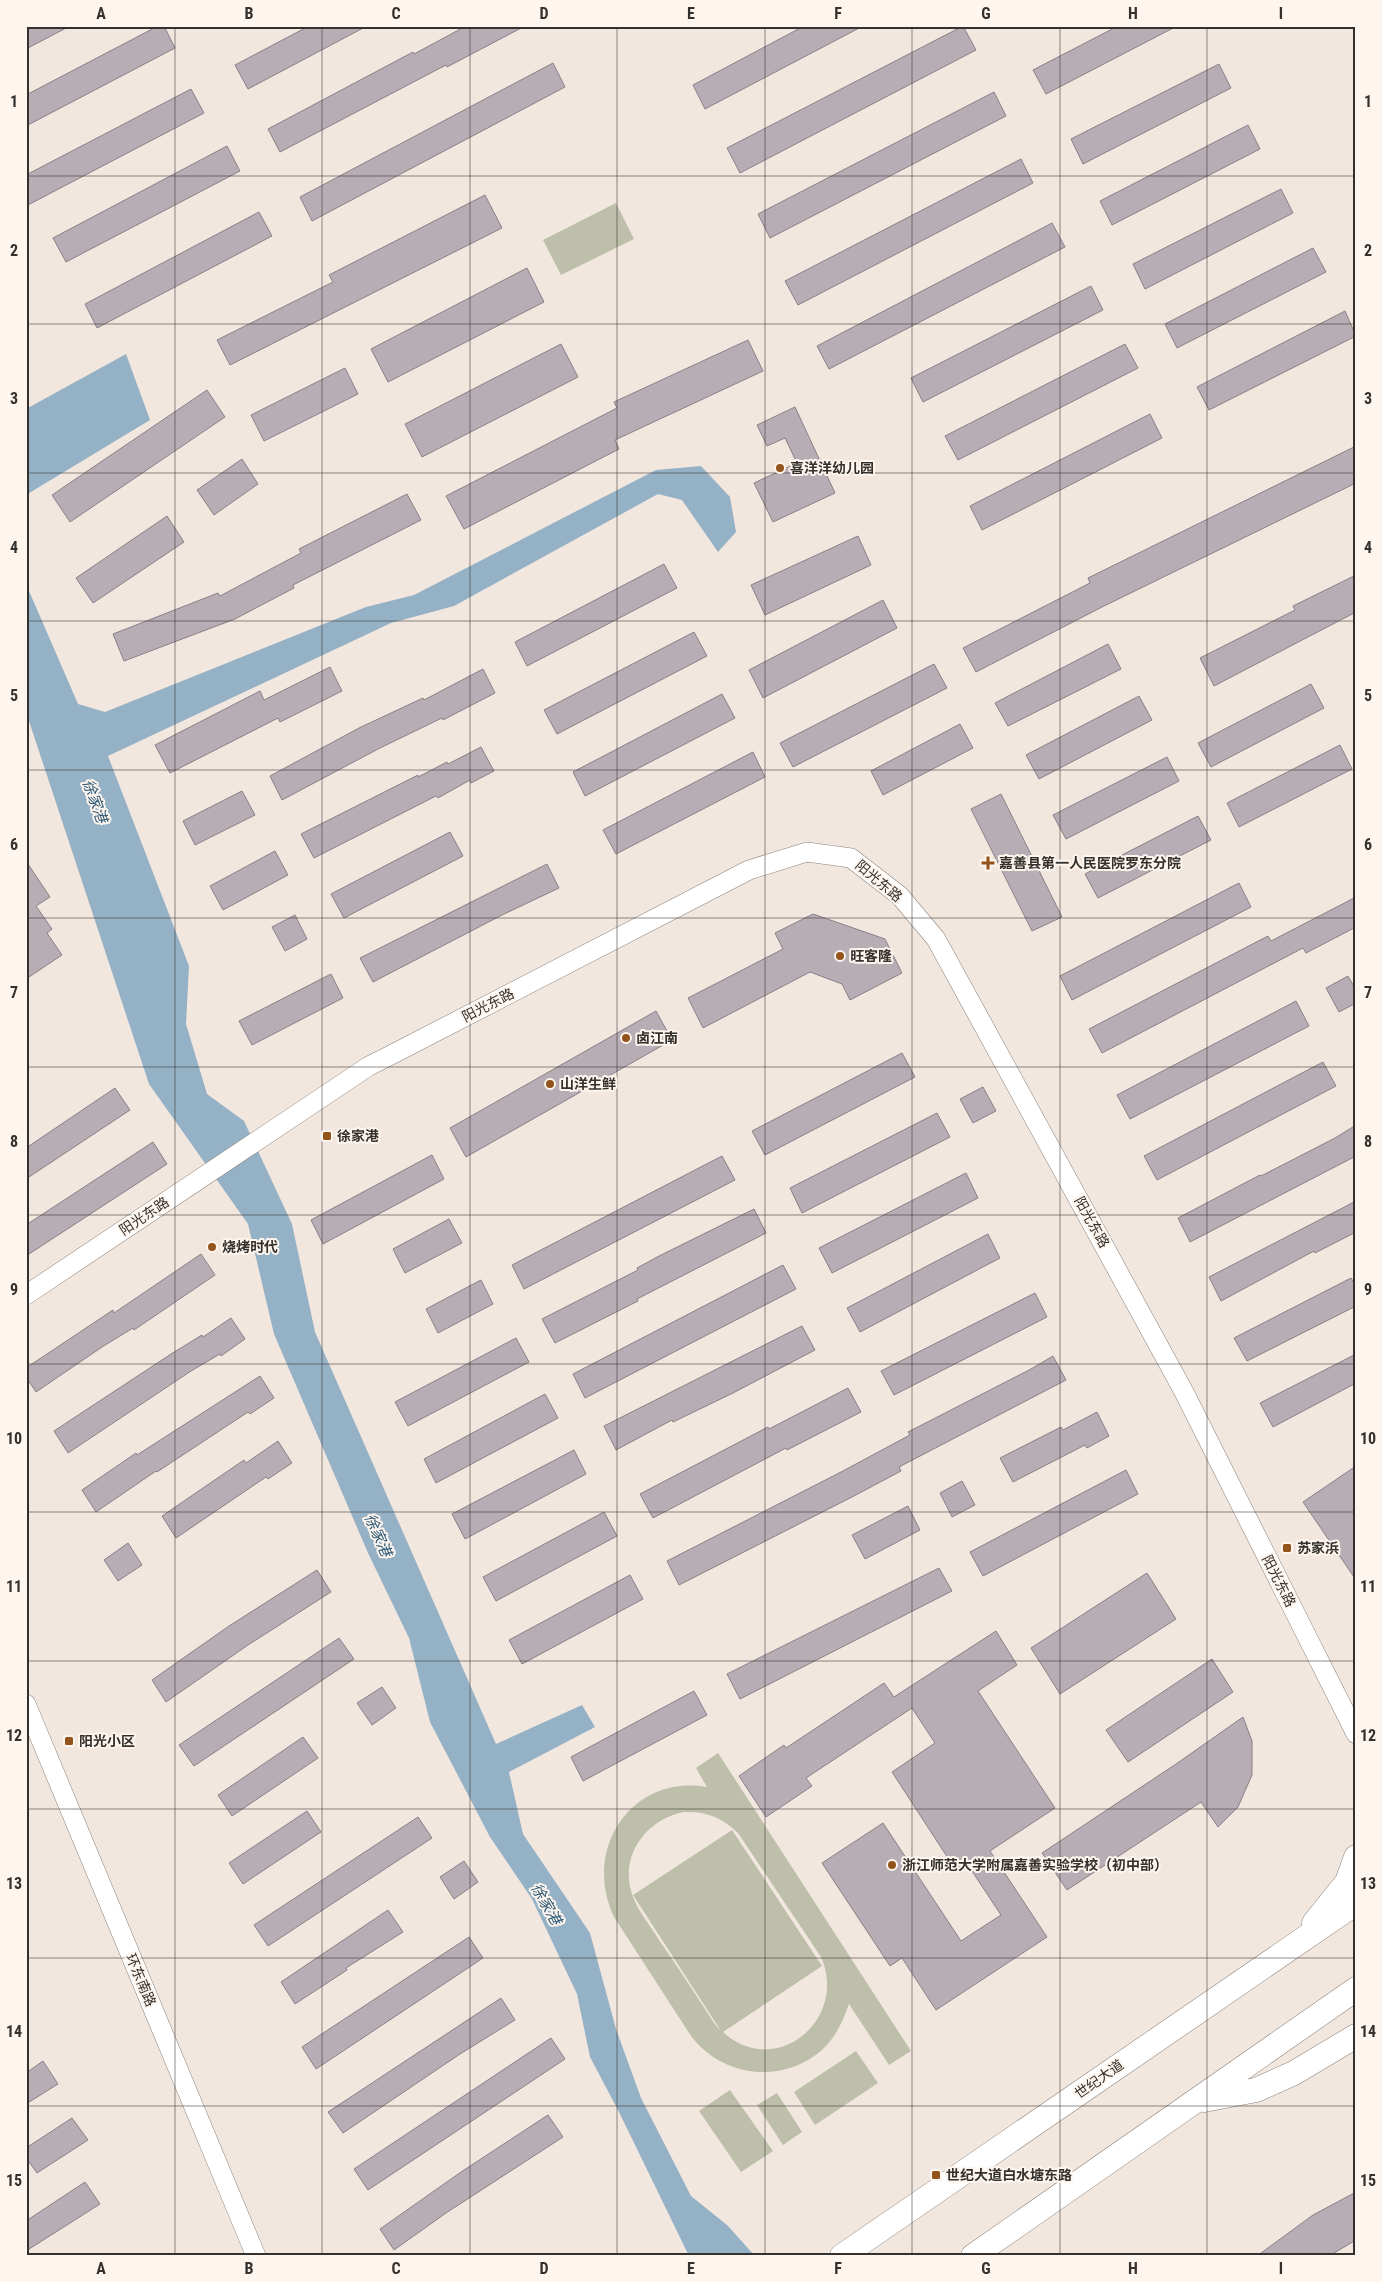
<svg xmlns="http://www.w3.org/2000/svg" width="1382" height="2282" font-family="'Roboto Condensed','Noto Sans SC',sans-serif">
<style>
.green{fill:#bdbfab;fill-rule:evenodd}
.water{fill:#95b1c5}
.building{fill:#b7adb5;stroke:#898088}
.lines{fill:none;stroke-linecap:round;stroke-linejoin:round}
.tertiary-casing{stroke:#8c827b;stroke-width:20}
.primary-casing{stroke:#8c827b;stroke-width:25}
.tertiary{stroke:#fff;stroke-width:19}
.primary{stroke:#fff;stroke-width:24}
.grid{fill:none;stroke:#34302d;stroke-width:1;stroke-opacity:0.55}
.poi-dot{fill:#93541c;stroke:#fdf5ee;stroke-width:2}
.labels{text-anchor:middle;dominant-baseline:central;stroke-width:4;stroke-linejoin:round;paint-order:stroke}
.poi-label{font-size:14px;font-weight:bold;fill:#34302d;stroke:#fdf5ee;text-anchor:start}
.street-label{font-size:14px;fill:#34302d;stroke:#fdf5ee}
.water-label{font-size:15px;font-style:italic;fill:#275675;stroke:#fdf5ee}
.neatline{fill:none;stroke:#34302d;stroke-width:2}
.grid-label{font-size:16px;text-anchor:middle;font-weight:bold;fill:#34302d}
</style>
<rect width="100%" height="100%" fill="#f2e7df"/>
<path class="green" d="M616,203L634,239L561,275L543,240Z
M718,1753L911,2051L889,2065L849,2004C843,2021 836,2037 822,2050C782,2085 722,2077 691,2036L614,1917C582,1850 631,1774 707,1787L696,1768ZM684,1812C706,1811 723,1818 738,1833L821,1957C849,2020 775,2080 723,2032L822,1966L732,1830L633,1895L721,2031L714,2023C696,1995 678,1967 659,1940C650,1925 637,1910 632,1894C619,1855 647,1819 684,1812Z
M856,2051L878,2083L815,2125L794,2092Z
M730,2090L773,2151L741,2172L699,2111Z
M777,2093L802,2132L783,2145L757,2105Z"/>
<path class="water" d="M126,354L150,420L26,495V409Z
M701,466L730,497L736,532L718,552L682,500L658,494L454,606L391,623L108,756L189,966L186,1024L207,1094L244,1121L292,1224L315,1332L496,1744L582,1705L595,1727L509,1772L523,1834L590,1933L616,2029L641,2098L691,2196L727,2225L755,2256H689L619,2112L590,2057L577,1994L532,1899L490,1837L430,1722L409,1638L368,1553L274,1334L248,1224L149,1084L26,712V584L78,704L105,712L366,607L414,595L656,470Z"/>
<path class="building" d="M26,26H70L26,49Z
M158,26H164L175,48L26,126V95Z
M309,26H367L248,89L235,65Z
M466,26H525L447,67L446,65L280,152L268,129L413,52L414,54Z
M804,26H863L705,109L693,85Z
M963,26L976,50L740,173L727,148Z
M1118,26H1177L1046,94L1033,70Z
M553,63L565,87L312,221L300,197Z
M1219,64L1231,88L1083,164L1071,139Z
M191,89L204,113L26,206V175Z
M994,92L1006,116L770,238L758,214Z
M1248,125L1260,149L1112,225L1100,201Z
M227,146L240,171L66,262L53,238Z
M1021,159L1033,183L798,305L785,281Z
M1281,189L1293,213L1145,289L1133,264Z
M485,195L502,228L230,365L217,340L333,282L329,275Z
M259,212L272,236L97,328L85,304Z
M1052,223L1065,247L829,369L817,346Z
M1313,248L1326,272L1177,348L1165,324Z
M527,268L544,302L388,382L371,349Z
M1091,286L1103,310L923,402L911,378Z
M1345,311L1356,336L1209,410L1197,387Z
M748,340L763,371L615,440L619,449L464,529L446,496L617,408L614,402Z
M561,344L578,377L422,457L405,424Z
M1125,344L1138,368L958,460L945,436Z
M345,368L358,394L264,441L251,415Z
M207,390L225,417L70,522L52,495Z
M795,407L835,493L773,522L754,483L797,463L785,438L767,446L757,425Z
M1150,414L1162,438L982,530L970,506Z
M1356,446V483L1102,607L976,672L963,648L1090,583L1088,578Z
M242,459L258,484L214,515L197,490Z
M407,494L421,520L293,585L294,588L235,619L124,661L113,634L218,593L220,596L301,553L299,549Z
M167,516L184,542L93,603L76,578Z
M858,536L871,565L765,615L751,585Z
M664,564L677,588L527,666L515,642Z
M1356,575V612L1214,686L1200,658L1295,610L1293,606Z
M883,600L897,628L763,698L749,670Z
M694,632L707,656L557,734L544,710Z
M1108,644L1121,669L1008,726L995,703Z
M934,664L947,688L793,767L780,743Z
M330,667L342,691L280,722L278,718L170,773L155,745L260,691L264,700Z
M483,669L495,693L443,720L442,718L380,748L282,800L270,776L359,728L423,698L424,700Z
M1311,684L1324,708L1211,767L1198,743Z
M722,694L735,718L585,796L573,772Z
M1139,696L1152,720L1039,779L1026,755Z
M960,724L973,748L883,795L871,771Z
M1340,745L1352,769L1239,827L1227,803Z
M481,747L494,771L471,783L470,780L438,798L436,796L314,858L301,834L418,775V777L447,762L448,764Z
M753,752L765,777L616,854L603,830Z
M1167,757L1179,781L1066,839L1053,815Z
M242,791L255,815L195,845L183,821Z
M1001,794L1062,917L1032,931L971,809Z
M1198,816L1211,840L1098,898L1085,874Z
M450,832L463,856L344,918L331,894Z
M275,851L288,875L223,910L210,886Z
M26,861L50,897L36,906L52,929L47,933L62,955L26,979Z
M547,864L559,888L502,915L373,982L360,958Z
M1239,883L1251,907L1072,1000L1060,976Z
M1356,897V927L1306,953L1303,948L1102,1053L1089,1029L1268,936L1271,941Z
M813,914L885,939L902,973L850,1000L842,984L810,972L703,1028L688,998L783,949L775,933Z
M295,915L307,939L285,951L272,927Z
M331,974L343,998L252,1045L239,1021Z
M1348,976L1356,990V1003L1339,1012L1326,988Z
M1296,1001L1309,1026L1130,1119L1117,1095Z
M656,1011L672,1040L466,1157L450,1128Z
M902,1053L915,1077L765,1155L752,1131Z
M1323,1062L1336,1086L1157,1180L1144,1156Z
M983,1087L996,1111L973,1123L960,1099Z
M115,1088L130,1110L26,1179V1148Z
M937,1113L950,1137L802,1213L790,1188Z
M1356,1125V1156L1190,1242L1178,1218L1260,1175L1261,1176L1335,1138Z
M153,1142L167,1164L26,1256V1225Z
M432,1155L444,1179L323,1244L311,1220Z
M722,1156L735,1180L524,1289L512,1265Z
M966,1173L978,1198L832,1273L819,1248Z
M1356,1201V1232L1315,1253L1314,1251L1221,1301L1209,1277Z
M754,1209L766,1233L637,1299L638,1301L555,1343L542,1319L638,1270L637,1268L659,1256Z
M449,1219L462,1243L405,1273L393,1249Z
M988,1234L1000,1258L860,1332L847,1308Z
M201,1254L215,1275L134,1330L133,1328L102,1347L36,1392L26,1377V1368L113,1310L114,1313Z
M783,1265L796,1289L585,1398L573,1374Z
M1351,1278L1356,1286V1306L1247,1361L1234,1338Z
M481,1280L493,1304L438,1333L426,1309Z
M1035,1293L1047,1317L894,1395L881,1371Z
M231,1318L245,1339L221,1356L220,1354L191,1371L68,1453L54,1431L171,1354L202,1335L203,1337Z
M802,1326L815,1350L733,1393L673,1422L672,1420L616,1450L604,1426Z
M516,1338L529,1362L408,1426L395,1402Z
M1356,1354V1383L1273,1427L1260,1403Z
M1053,1356L1066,1380L899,1467L901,1471L852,1497L679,1585L667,1561L841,1472L910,1435L908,1432L1031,1369Z
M260,1376L274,1398L250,1414L248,1412L157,1472L156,1471L96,1512L82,1490L136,1453L137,1455Z
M848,1388L861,1412L787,1450L786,1448L653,1518L640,1494L768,1427L769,1429Z
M545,1394L558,1418L436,1483L424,1459Z
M1097,1412L1109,1436L1087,1448L1085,1445L1013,1482L1000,1458L1061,1427L1063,1430Z
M278,1441L292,1463L268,1479L266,1477L176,1538L162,1516L244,1460L246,1463Z
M574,1450L586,1474L465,1539L452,1514Z
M1356,1466V1580L1303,1502Z
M1126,1470L1138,1494L983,1576L970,1552Z
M962,1481L975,1505L952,1517L940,1493Z
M908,1506L920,1530L865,1559L852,1535Z
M604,1512L617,1536L496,1601L483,1577Z
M128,1543L142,1565L118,1581L104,1560Z
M939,1568L952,1591L740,1699L727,1674Z
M317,1570L331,1592L248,1645L166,1702L152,1680L229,1626Z
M1147,1573L1176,1619L1060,1694L1031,1648Z
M630,1575L643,1599L522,1664L509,1640Z
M996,1631L1017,1665L978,1691L1055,1808L990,1851L1047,1937L936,2010L902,1958L890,1966L822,1863L883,1823L961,1941L1001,1915L968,1865L957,1872L892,1772L935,1743L912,1708L806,1778L812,1786L766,1817L739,1776L784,1745L786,1748L884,1683L894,1697Z
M339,1638L354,1659L194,1766L179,1745Z
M1212,1659L1233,1692L1128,1762L1106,1730Z
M382,1687L396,1708L372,1725L357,1703Z
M694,1691L707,1715L583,1781L571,1757Z
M1243,1717L1252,1741V1775L1238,1807L1218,1827L1201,1802L1067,1890L1042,1853L1176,1764Z
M303,1737L318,1758L232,1816L218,1795Z
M307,1811L321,1832L243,1884L229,1863Z
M418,1817L432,1838L268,1946L254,1925Z
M464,1861L478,1882L454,1899L440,1877Z
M388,1910L403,1932L346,1968L347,1970L295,2004L281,1982Z
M469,1937L483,1958L316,2069L302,2047Z
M501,1998L515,2020L460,2054L343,2133L328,2112Z
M551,2038L565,2059L368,2190L354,2169Z
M43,2061L58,2084L26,2104V2073Z
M548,2115L563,2137L446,2213L394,2250L380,2229L461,2172Z
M72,2118L88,2140L37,2173L26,2158V2148Z
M85,2182L100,2204L26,2251V2221Z
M1356,2192V2240L1329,2256H1257L1313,2215Z"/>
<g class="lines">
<defs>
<path id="tertiary" d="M26,1295L369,1066L389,1056L749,870L807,852L851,858L900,896L936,939L1184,1392L1356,1734
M26,1704L256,2256"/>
<path id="primary" d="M1314,1923L1347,1882L1356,1857
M1204,2100L1256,2090L1294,2073L1356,2036
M842,2256L1356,1903
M973,2256L1356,1989"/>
</defs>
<use href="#tertiary" class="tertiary-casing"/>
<use href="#primary" class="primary-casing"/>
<use href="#tertiary" class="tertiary"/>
<use href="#primary" class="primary"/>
</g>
<path class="grid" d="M175,26V2256M322,26V2256M470,26V2256M617,26V2256M765,26V2256M912,26V2256M1060,26V2256M1207,26V2256M26,176H1356M26,324H1356M26,473H1356M26,621H1356M26,770H1356M26,918H1356M26,1067H1356M26,1215H1356M26,1364H1356M26,1512H1356M26,1661H1356M26,1809H1356M26,1958H1356M26,2106H1356"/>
<g class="poi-dot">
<circle cx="780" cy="468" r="5"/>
<path d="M985.5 855.5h5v5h5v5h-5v5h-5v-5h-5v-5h5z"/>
<circle cx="840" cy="956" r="5"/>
<circle cx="626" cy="1038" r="5"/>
<circle cx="550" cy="1084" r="5"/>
<rect x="322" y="1131" width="10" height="10" rx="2.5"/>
<circle cx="212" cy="1247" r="5"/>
<rect x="1282" y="1543" width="10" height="10" rx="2.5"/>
<rect x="64" y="1736" width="10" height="10" rx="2.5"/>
<circle cx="892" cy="1865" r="5"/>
<rect x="931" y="2170" width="10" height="10" rx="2.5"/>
</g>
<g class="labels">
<g class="poi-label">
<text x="790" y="468">喜洋洋幼儿园</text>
<text x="999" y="863">嘉善县第一人民医院罗东分院</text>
<text x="850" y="956">旺客隆</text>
<text x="636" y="1038">卤江南</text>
<text x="560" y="1084">山洋生鲜</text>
<text x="337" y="1136">徐家港</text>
<text x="222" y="1247">烧烤时代</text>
<text x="1297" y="1548">苏家浜</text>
<text x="79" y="1741">阳光小区</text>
<text x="902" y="1865">浙江师范大学附属嘉善实验学校（初中部）</text>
<text x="946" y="2175">世纪大道白水塘东路</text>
</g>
<g class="street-label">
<text transform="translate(879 881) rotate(40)">阳光东路</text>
<text transform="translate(488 1005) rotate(-27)">阳光东路</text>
<text transform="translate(144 1216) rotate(-34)">阳光东路</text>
<text transform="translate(1092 1222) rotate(61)">阳光东路</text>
<text transform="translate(1279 1581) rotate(63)">阳光东路</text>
<text transform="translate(141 1980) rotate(67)">环东南路</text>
<text transform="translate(1099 2079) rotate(-35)">世纪大道</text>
</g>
<g class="water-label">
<text transform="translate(95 801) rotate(70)">徐家港</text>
<text transform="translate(378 1535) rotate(66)">徐家港</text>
<text transform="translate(546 1904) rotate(60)">徐家港</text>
</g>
</g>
<rect width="1382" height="2282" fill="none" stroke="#fdf5ee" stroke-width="55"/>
<rect x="28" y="28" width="1326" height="2226" class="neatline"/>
<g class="grid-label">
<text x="101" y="19">A</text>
<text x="249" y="19">B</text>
<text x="396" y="19">C</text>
<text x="544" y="19">D</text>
<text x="691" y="19">E</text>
<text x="838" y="19">F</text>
<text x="986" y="19">G</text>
<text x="1133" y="19">H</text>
<text x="1281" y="19">I</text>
<text x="14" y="107">1</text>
<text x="1368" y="107">1</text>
<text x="14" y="256">2</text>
<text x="1368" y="256">2</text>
<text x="14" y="404">3</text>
<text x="1368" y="404">3</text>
<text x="14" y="553">4</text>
<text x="1368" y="553">4</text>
<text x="14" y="701">5</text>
<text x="1368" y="701">5</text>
<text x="14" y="850">6</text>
<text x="1368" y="850">6</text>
<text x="14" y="998">7</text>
<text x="1368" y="998">7</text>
<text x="14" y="1147">8</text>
<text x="1368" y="1147">8</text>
<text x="14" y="1295">9</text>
<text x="1368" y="1295">9</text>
<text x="14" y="1444">10</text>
<text x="1368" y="1444">10</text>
<text x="14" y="1592">11</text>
<text x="1368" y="1592">11</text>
<text x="14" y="1741">12</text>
<text x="1368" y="1741">12</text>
<text x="14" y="1889">13</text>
<text x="1368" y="1889">13</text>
<text x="14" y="2037">14</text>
<text x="1368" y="2037">14</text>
<text x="14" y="2186">15</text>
<text x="1368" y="2186">15</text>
<text x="101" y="2274">A</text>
<text x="249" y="2274">B</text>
<text x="396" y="2274">C</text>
<text x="544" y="2274">D</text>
<text x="691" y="2274">E</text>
<text x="838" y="2274">F</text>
<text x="986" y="2274">G</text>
<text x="1133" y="2274">H</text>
<text x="1281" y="2274">I</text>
</g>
</svg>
